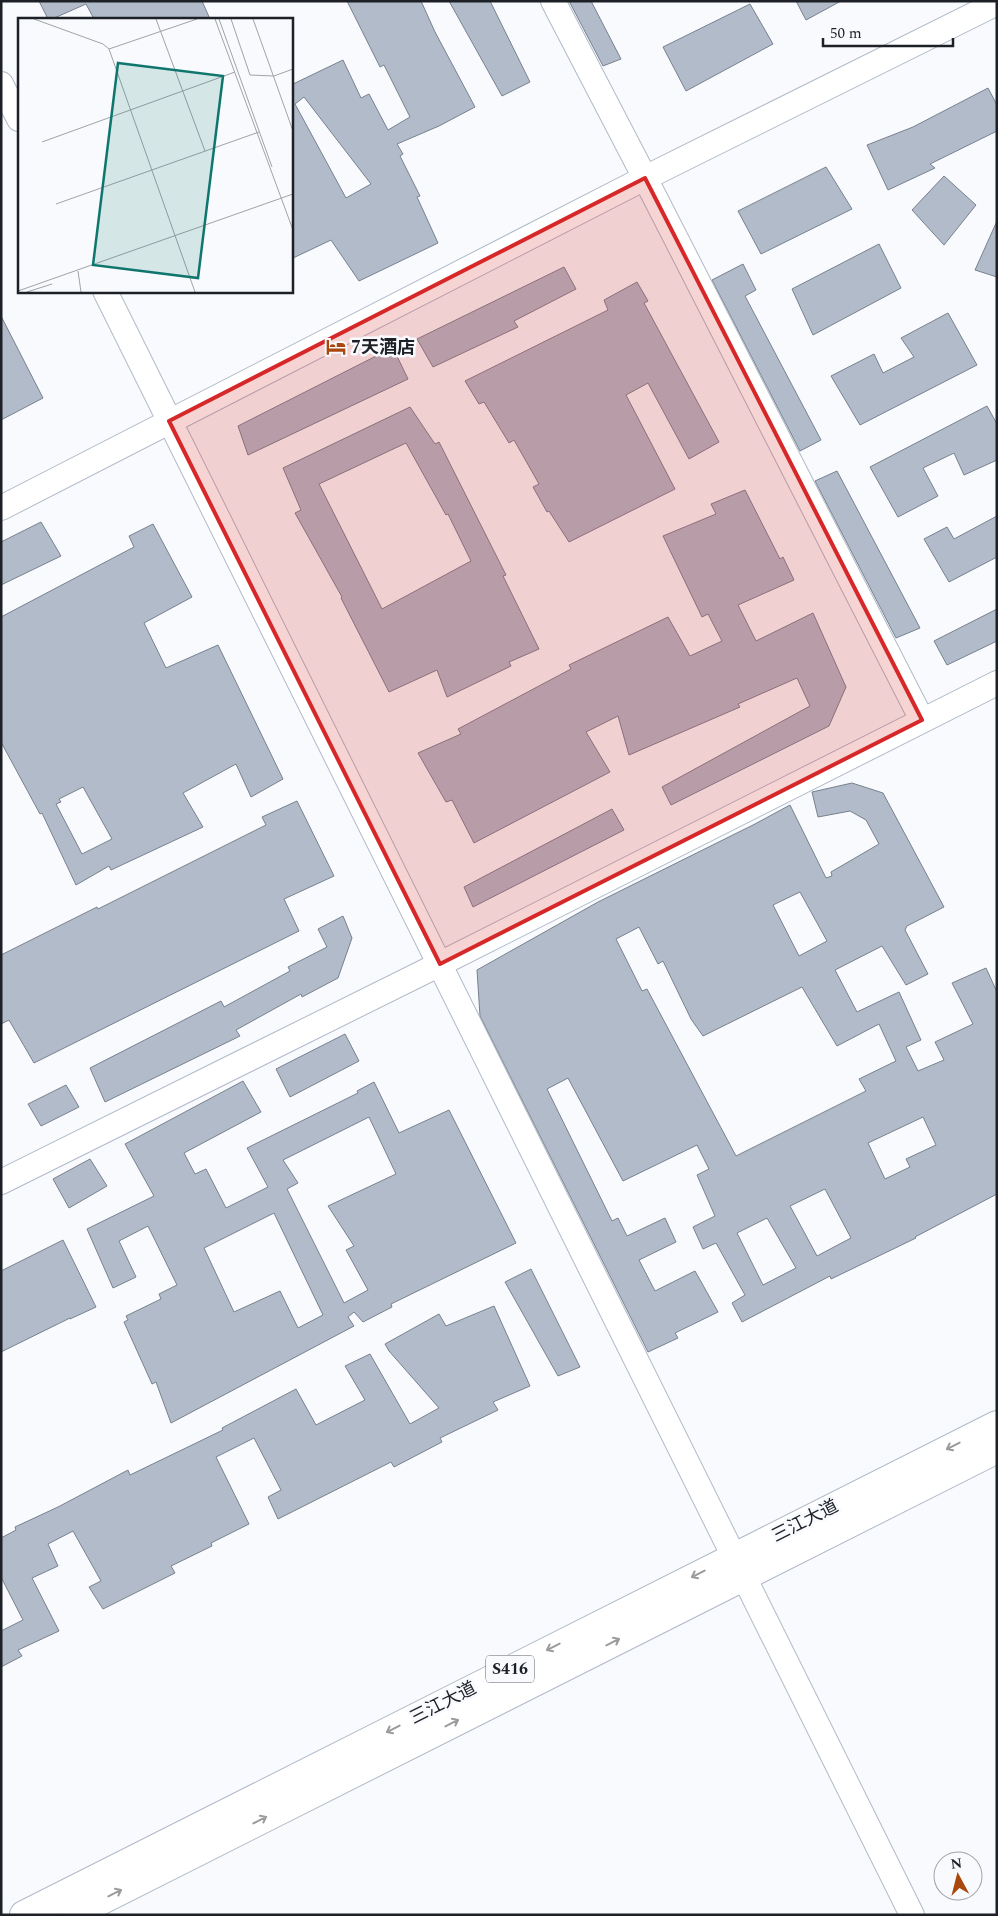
<svg xmlns="http://www.w3.org/2000/svg" width="998" height="1916" font-family="Spectral,'Noto Sans SC',serif">
<style>
.building{fill:#b1bbc9;stroke:#78818f;fill-rule:evenodd}
.lines{fill:none;stroke-linecap:round;stroke-linejoin:round}
.minor-casing{stroke:#b0bac8;stroke-width:26}
.major-casing{stroke:#b0bac8;stroke-width:30}
.minor{stroke:#fff;stroke-width:24}
.major{stroke:#fff;stroke-width:28}
.oneway{stroke:#999b9d}
.marked{fill:#d62828;fill-opacity:0.2;stroke:#d62828;stroke-width:4;stroke-linejoin:round}
.labels{text-anchor:middle;dominant-baseline:central;stroke-width:5;stroke-linejoin:round;paint-order:stroke}
.shield{fill:#f8fafd;stroke:#5f6166;stroke-width:1}
.shield-label{font-size:16px;font-weight:bold;fill:#1d2026}
.poi-label{font-size:18px;font-weight:bold;fill:#1d2026;stroke:#f8fafd;text-anchor:start}
.street-label{font-size:18px;fill:#1d2026;stroke:#f8fafd}
.inset-road{fill:none;stroke:#a0a3a7;stroke-width:1}
.view{fill:#0f766e;fill-opacity:0.15;stroke:#0f766e;stroke-width:2.5}
.inset-edge{fill:none;stroke:#1d2026;stroke-width:2.5}
</style>
<rect width="100%" height="100%" fill="#f8fafd"/>
<path class="building" d="M39,1H202L210,19H94L86,4L52,19H48Z
M347,1H421L435,32L475,107L439,126L397,144L403,154L400,156L420,196L417,197L438,243L359,281L331,240L291,259V85L343,60L361,98L369,94L388,130L410,117L384,65L380,67ZM304,97L371,184L346,198L295,104Z
M449,1H490L530,82L502,96Z
M569,1H591L621,59L603,66Z
M796,1H841L806,20Z
M750,4L773,44L686,91L663,47Z
M988,88L997,105V131L930,164L935,168L888,190L867,145L913,127Z
M826,167L852,209L761,254L738,211Z
M944,176L976,205L944,245L912,210Z
M997,221V277L975,270Z
M879,244L901,288L813,335L792,289Z
M743,264L756,290L745,296L821,440L800,451L712,280Z
M564,267L576,289L514,321L518,327L433,367L417,339Z
M637,282L648,301L644,303L719,442L689,459L648,383L626,395L675,489L569,542L549,511L547,512L533,487L539,484L514,440L509,443L484,402L479,404L465,381L608,310L604,300Z
M948,313L977,365L860,425L831,376L874,354L883,373L914,357L901,338Z
M1,316L43,398L1,420Z
M388,350H394L408,379L248,455L238,426Z
M987,406L997,424V460L964,475L954,453L923,468L938,496L898,517L870,467Z
M410,407L435,444L439,442L506,575L503,576L539,649L509,662L511,666L447,697L437,670L389,692L341,598L342,597L295,513L301,510L283,468ZM406,443L446,515L448,514L471,561L382,609L319,484Z
M837,471L920,628L896,638L815,481Z
M745,490L780,559L783,557L794,580L738,605L756,641L813,613L846,687L829,726L671,805L662,787L810,706L797,678L738,704L740,707L629,755L618,716L586,732L610,772L474,843L452,800L446,802L418,753L461,734L458,729L571,669L569,665L668,617L690,656L722,641L708,614L702,617L663,536L716,514L711,504Z
M997,516V557L949,582L924,539L947,527L954,539Z
M41,522L61,556L1,585V542Z
M153,524L192,597L144,623L166,668L218,645L283,779L251,797L236,764L183,793L203,827L111,870L109,866L76,885L42,813L40,814L1,742V617L134,547L129,536ZM83,787L112,839L82,854L56,804L61,802L59,799Z
M997,609V641L947,665L934,641Z
M852,783L883,793L944,907L907,926L905,930L928,974L906,985L882,946L835,970L857,1012L899,992L921,1040L906,1047L918,1071L944,1060L935,1042L973,1024L952,983L986,968L997,992V1194L915,1237L916,1238L831,1279L830,1276L742,1322L732,1303L745,1295L716,1243L703,1249L693,1227L715,1216L697,1175L709,1169L697,1145L623,1181L568,1078L547,1089L612,1221L618,1218L627,1236L665,1218L676,1242L639,1260L655,1291L695,1271L718,1312L675,1333L678,1338L648,1352L480,1016L477,970L598,902L755,824L790,805L826,878L832,876L831,872L879,844L866,820L850,811L818,817L812,792ZM800,892L827,941L799,956L773,905ZM639,927L658,964L663,961L691,1019L703,1036L802,987L837,1046L879,1024L896,1061L859,1079L866,1091L736,1156L647,989L642,991L616,939ZM923,1117L936,1145L906,1159L910,1167L885,1179L868,1143ZM825,1189L851,1238L817,1256L790,1206ZM767,1218L796,1268L763,1285L737,1233Z
M297,801L334,876L284,899L299,931L34,1063L9,1020L1,1024V955L97,907L98,909L266,825L262,817Z
M612,809L624,830L473,907L464,887Z
M343,916L352,938L338,978L302,997L301,994L236,1030L240,1036L105,1102L90,1068L221,1001L224,1007L290,971L288,967L327,947L318,929Z
M345,1034L359,1061L290,1097L276,1069Z
M243,1081L261,1112L184,1153L195,1174L206,1169L226,1208L268,1187L247,1148L358,1093L357,1091L374,1082L399,1133L449,1110L516,1243L391,1304L392,1307L363,1322L354,1312L348,1317L354,1326L171,1423L156,1382L152,1384L124,1322L128,1320L126,1316L161,1299L159,1294L177,1285L148,1226L119,1241L136,1277L113,1288L87,1229L154,1196L125,1144ZM369,1117L396,1174L328,1206L354,1246L346,1250L368,1290L344,1303L287,1189L298,1183L283,1160ZM274,1213L323,1315L298,1328L280,1291L234,1312L204,1248Z
M66,1085L79,1107L41,1126L28,1104Z
M90,1159L107,1186L69,1208L53,1179Z
M63,1240L96,1307L70,1319V1318L1,1352V1271Z
M531,1269L580,1367L558,1376L505,1282Z
M494,1306L530,1386L493,1402L498,1410L440,1438L442,1442L394,1467L391,1462L278,1519L268,1497L281,1490L254,1438L216,1457L249,1524L211,1543L212,1546L171,1566L175,1573L103,1609L89,1587L101,1581L73,1531L48,1544L58,1566L32,1578L59,1631L18,1650L22,1656L1,1667V1631L23,1620L1,1577V1538L16,1530L15,1527L58,1507L128,1470L130,1475L223,1430L222,1428L296,1389L316,1425L365,1400L345,1366L370,1354L410,1424L439,1408L389,1351L385,1344L439,1314L446,1326Z"/>
<g class="lines">
<defs>
<path id="minor" d="M553,1L645,178L922,720
M1,84L19,119
M105,291L912,1915
M1,508L645,178L997,3
M1,1182L440,964L997,683"/>
<path id="major" d="M24,1915L997,1425
M72,1915L997,1449"/>
</defs>
<use href="#minor" class="minor-casing"/>
<use href="#major" class="major-casing"/>
<use href="#minor" class="minor"/>
<use href="#major" class="major"/>
</g>
<defs><path id="oneway-shaft" d="M-6 0H5M1.5-3L5.5 0L1.5 3" fill="none" stroke-width="1.6" stroke-linecap="round" stroke-linejoin="round" transform="scale(1.25)"/></defs>
<g class="oneway">
<use href="#oneway-shaft" transform="translate(953 1446) rotate(153)"/>
<use href="#oneway-shaft" transform="translate(698 1574) rotate(153)"/>
<use href="#oneway-shaft" transform="translate(613 1642) rotate(-27)"/>
<use href="#oneway-shaft" transform="translate(553 1647) rotate(153)"/>
<use href="#oneway-shaft" transform="translate(452 1723) rotate(-27)"/>
<use href="#oneway-shaft" transform="translate(393 1729) rotate(153)"/>
<use href="#oneway-shaft" transform="translate(260 1820) rotate(-27)"/>
<use href="#oneway-shaft" transform="translate(115 1893) rotate(-27)"/>
</g>
<path class="marked" d="M645,178L922,720L440,964L169,421Z"/>
<defs>
<symbol id="hotel-bare" viewBox="-9 -9 18 18"><path d="M-6-4.5h1.5V1H6V5H4.5V3h-9V5H-6ZM-4 0a1.8 1.8 0 1 1 3.6 0ZM.5 0V-2.5h3Q6-2.5 6 0Z" fill="#aa470c" stroke="#f8fafd" stroke-width="2.5" paint-order="stroke"/></symbol>
</defs>
<g fill-rule="evenodd">
<use href="#hotel-bare" x="322" y="333" width="28" height="28"/>
</g>
<g class="labels">
<rect class="shield" x="486" y="1655.5" width="48" height="27" rx="4"/>
<g class="shield-label">
<text x="510" y="1669">S416</text>
</g>
<g class="poi-label">
<text x="351" y="347">7天酒店</text>
</g>
<g class="street-label">
<text transform="translate(805 1521) rotate(-27)">三江大道</text>
<text transform="translate(443 1703) rotate(-27)">三江大道</text>
</g>
</g>
<g transform="translate(18 18)">
<rect width="275" height="275" fill="#f8fafd"/>
<path class="inset-road" d="M16,1L85,26L91,31L177,274M138,1L187,133M197,1L275,212M201,1L254,149M213,1L232,57L256,58L275,51M235,1L275,113M91,31L179,1M24,124L217,54M38,186L241,114M60,253L63,274M0,273L275,176M9,274L34,266"/>
<path class="view" d="M100,45L205,58L180,260L75,247Z"/>
<rect width="275" height="275" class="inset-edge"/>
</g>
<rect width="998" height="1916" fill="none" stroke="#1d2026" stroke-width="5"/>
<g transform="translate(958 1876) rotate(353)"><circle r="24" fill="#f8fafd" stroke="#a0a3a7"/>
<path d="M0-4L9 19L0 12L-9 19Z" fill="#aa470c"/>
<text y="-8" font-size="14" font-weight="bold" text-anchor="middle" fill="#1d2026">N</text>
</g>
<path d="M823 38v8h130v-8" fill="none" stroke="#1d2026" stroke-width="2.5"/>
<text x="830" y="38" font-size="15" fill="#1d2026" stroke="#f8fafd" stroke-width="4" paint-order="stroke">50 m</text>
</svg>
